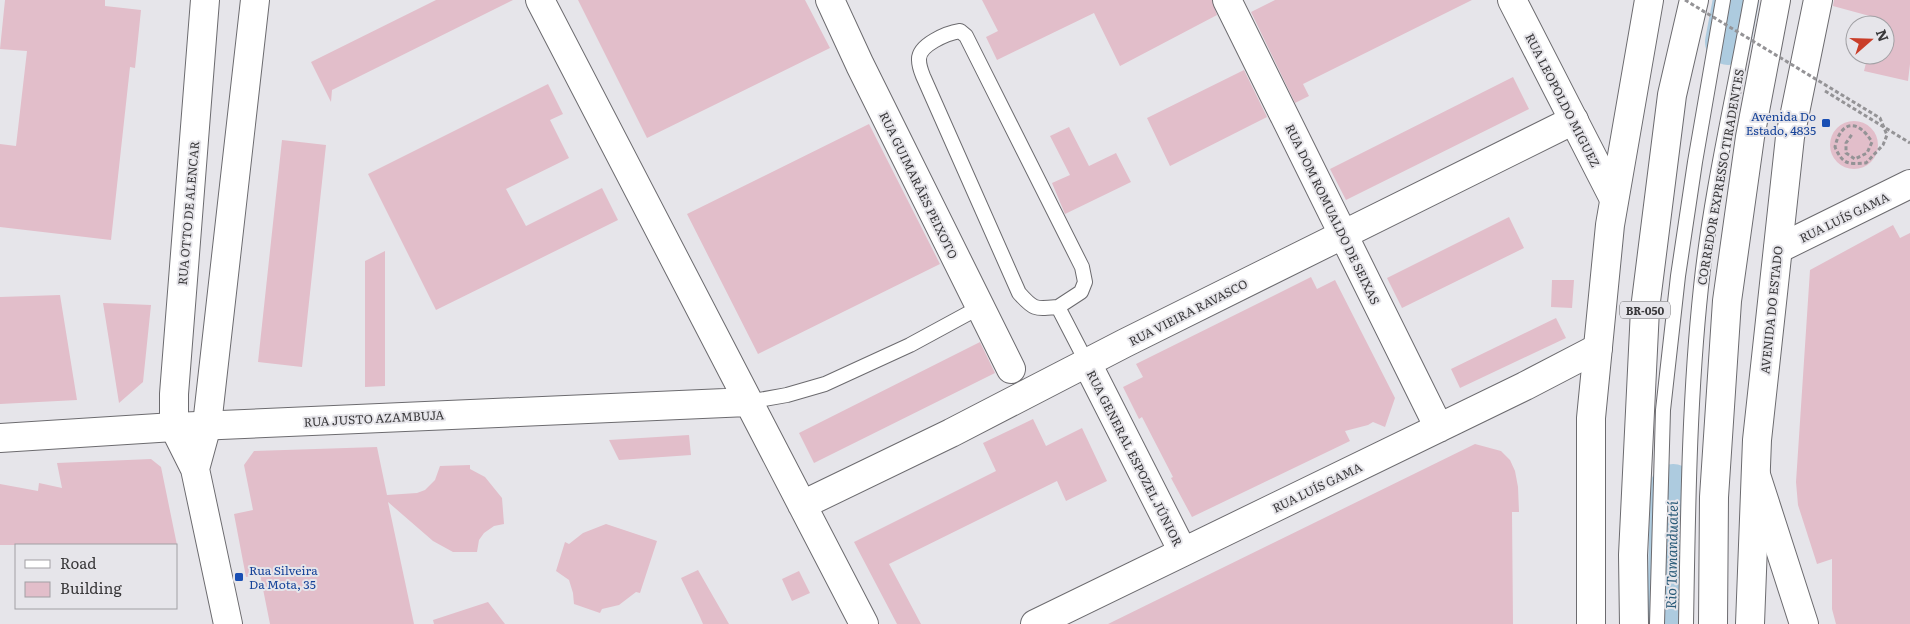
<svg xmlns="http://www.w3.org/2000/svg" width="1910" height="624" font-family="Literata,serif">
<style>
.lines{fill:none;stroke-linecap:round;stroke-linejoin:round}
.river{stroke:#adcbdf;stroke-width:46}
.building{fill:#e2beca}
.lane-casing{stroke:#6c6b6f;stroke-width:16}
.street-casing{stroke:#6c6b6f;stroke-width:30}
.secondary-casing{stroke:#6c6b6f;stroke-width:30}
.primary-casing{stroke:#6c6b6f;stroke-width:30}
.highway-casing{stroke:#6c6b6f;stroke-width:30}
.path{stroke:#949396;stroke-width:3;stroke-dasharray:4 2.5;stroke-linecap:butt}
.lane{stroke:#fff;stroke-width:14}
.street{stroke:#fff;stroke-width:28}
.secondary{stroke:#fff;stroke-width:28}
.primary{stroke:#fff;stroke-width:28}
.highway{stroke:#fff;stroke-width:28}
.path-bridge{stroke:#949396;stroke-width:3;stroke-dasharray:4 2.5;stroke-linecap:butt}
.transit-dot{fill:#1a4fb4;stroke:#e6e5ea;stroke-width:2}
.labels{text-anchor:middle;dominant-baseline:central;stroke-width:4;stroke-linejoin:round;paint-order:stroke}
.shield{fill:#e6e5ea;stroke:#6d6c6f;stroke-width:1}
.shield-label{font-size:11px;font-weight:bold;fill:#39383a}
.street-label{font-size:12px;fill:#39383a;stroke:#e6e5ea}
.transit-label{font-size:12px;fill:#164399;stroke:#e6e5ea;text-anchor:end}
.water-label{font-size:14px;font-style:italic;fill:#285a78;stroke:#e6e5ea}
</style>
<rect width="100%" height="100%" fill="#e6e5ea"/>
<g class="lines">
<path class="river" d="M1728,42L1736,0
M1670,624L1673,487"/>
</g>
<path class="building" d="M5,0H105V6L141,10L135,68L130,67L111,240L0,227V144L16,146L27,51L0,49Z
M436,0H513L332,90L331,102L311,62Z
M578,0H805L830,48L647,138Z
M982,0H1212L1217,15L1120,66L1094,13L997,60L986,37L998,31Z
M1275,0H1472L1303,84L1309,96L1295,103L1251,12Z
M1834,0H1910V64L1908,81L1864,71L1868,55H1885V25H1875L1877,18L1833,6Z
M1244,70L1267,117L1170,166L1147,118Z
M1513,77L1529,109L1346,200L1330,169Z
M548,84L563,114L550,120L569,158L506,189L526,226L602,188L618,220L436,310L368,174Z
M1830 145a24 24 0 1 1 48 0a24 24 0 1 1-48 0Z
M869,124L940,264L758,354L687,214Z
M1069,127L1089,166L1116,153L1131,182L1065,214L1052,183L1070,175L1050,136Z
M282,140L326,145L302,367L258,362Z
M1509,217L1524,248L1402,308L1387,278Z
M1893,225L1900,238L1910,233V624H1836L1832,609V559L1817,564L1798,505L1796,482L1810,270Z
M385,251V386L365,387V261Z
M1311,277L1317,289L1335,280L1395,398L1385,427L1373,422L1368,425L1345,431L1350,441L1192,517L1171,478L1173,477L1142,417L1139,419L1123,387L1143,377L1136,364Z
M1552,280H1574L1572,308L1551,307Z
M60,295L77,400L0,404V297Z
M103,303L151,305L143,382L119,403Z
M1556,318L1566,338L1460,388L1451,369Z
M980,342L995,373L814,463L799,433Z
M1033,419L1046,446L1082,428L1107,481L1066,501L1057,481L889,564L921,624H897L854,542L996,471L983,443Z
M689,435L691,455L619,460L609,440Z
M1475,444L1501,451L1510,460L1515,471L1518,487L1519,512H1512L1513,624H1108Z
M377,447L387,495L417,493L425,490L435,480L440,466L470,465V469L485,477L502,498L504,524L494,526L484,533L479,540L477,552H453L433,541L388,502L414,624H270L260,574L246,577L234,514L253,510L244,465L254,451Z
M151,459L161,467L177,545H0V484L38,491L39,483L62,488L57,463Z
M606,524L657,541L640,593L636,592L619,605L602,609L600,613L574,604L573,593L569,580L556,571L565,542L569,544L583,533Z
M698,570L729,624H703L700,617L681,578Z
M799,571L810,593L792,601L782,579Z
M488,602L505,624H434L433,620Z"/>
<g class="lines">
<defs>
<path id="lane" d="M1058,307C1035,309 1034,310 1019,293L923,76C921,71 919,65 919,60C918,45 947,33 960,31L966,36L1082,267L1085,282L1081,292L1058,307L1087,363
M748,402L787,395L825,384L910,345L980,307
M1657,624L1663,410L1678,276L1695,162L1723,0
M1686,624C1688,512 1689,399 1701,287C1711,191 1734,95 1751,0"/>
<path id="street" d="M540,0L864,624
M830,0L860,65L1011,369
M1227,0L1439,428
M1778,249L1910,184
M1087,363L1183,552
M0,438L174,427L748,402
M1756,475L1804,624
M802,505L951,433L1125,343L1574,120
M1035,624L1525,386L1598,348"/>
<path id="secondary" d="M205,0L174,394V427L195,469L228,624
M1512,0L1614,199
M195,469L207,425L255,0"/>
<path id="primary" d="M1591,624V418L1610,225L1649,0
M1750,624L1757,440L1790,137L1818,0"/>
<path id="highway" d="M1634,624L1633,555L1645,309L1672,95L1694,0
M1713,624L1714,497L1727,301L1750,137L1776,0"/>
</defs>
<use href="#lane" class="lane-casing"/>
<use href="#street" class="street-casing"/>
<use href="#secondary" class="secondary-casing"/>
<use href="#primary" class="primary-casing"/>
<use href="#highway" class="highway-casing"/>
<path class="path" d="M1825,91L1910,143"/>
<use href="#lane" class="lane"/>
<use href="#street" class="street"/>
<use href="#secondary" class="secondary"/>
<use href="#primary" class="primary"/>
<use href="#highway" class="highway"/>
<path class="path-bridge" d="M1685,0L1880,118L1887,135L1883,145L1866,163C1848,164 1843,165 1835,147C1841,120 1858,119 1872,142L1867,153L1855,159L1846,153V143L1853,133"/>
</g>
<g class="transit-dot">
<rect x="1821" y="118" width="10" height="10" rx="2.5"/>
<rect x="234" y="572" width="10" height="10" rx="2.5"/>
</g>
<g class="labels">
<rect class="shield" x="1620" y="301.5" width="50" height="17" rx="4"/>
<g class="shield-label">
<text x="1645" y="310">BR-050</text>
</g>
<g class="street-label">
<text transform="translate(1563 100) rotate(63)">RUA LEOPOLDO MIGUEZ</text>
<text transform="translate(1720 177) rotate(-80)">CORREDOR EXPRESSO TIRADENTES</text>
<text transform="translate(919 185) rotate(64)">RUA GUIMARÃES PEIXOTO</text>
<text transform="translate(188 213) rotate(-85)">RUA OTTO DE ALENCAR</text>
<text transform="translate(1333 214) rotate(64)">RUA DOM ROMUALDO DE SEIXAS</text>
<text transform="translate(1844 217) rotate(-26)">RUA LUÍS GAMA</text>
<text transform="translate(1771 310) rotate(-84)">AVENIDA DO ESTADO</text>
<text transform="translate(1188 312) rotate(-27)">RUA VIEIRA RAVASCO</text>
<text transform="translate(374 418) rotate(-3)">RUA JUSTO AZAMBUJA</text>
<text transform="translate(1135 458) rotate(63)">RUA GENERAL ESPOZEL JÚNIOR</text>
<text transform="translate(1317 487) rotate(-26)">RUA LUÍS GAMA</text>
</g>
<g class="transit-label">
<text x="1816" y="116">Avenida Do<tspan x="1816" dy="14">Estado, 4835</tspan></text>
<text x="249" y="570" text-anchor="start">Rua Silveira<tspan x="249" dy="14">Da Mota, 35</tspan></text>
</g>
<g class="water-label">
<text transform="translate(1671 555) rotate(-89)">Rio Tamanduateí</text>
</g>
</g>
<rect x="15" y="544" width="162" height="65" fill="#e6e5ea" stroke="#a1a0a4"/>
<rect x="25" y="560" width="25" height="8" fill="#ffffff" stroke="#a1a0a4"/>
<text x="60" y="569" font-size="15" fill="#39383a">Road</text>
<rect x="25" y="582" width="25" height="15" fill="#e2beca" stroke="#a1a0a4"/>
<text x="60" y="594" font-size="15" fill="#39383a">Building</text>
<g transform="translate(1870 40) rotate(70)"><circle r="24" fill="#e6e5ea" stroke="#a1a0a4"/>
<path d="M0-4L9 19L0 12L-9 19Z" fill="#c93d28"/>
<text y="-8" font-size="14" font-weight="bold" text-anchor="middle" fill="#39383a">N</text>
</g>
</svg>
